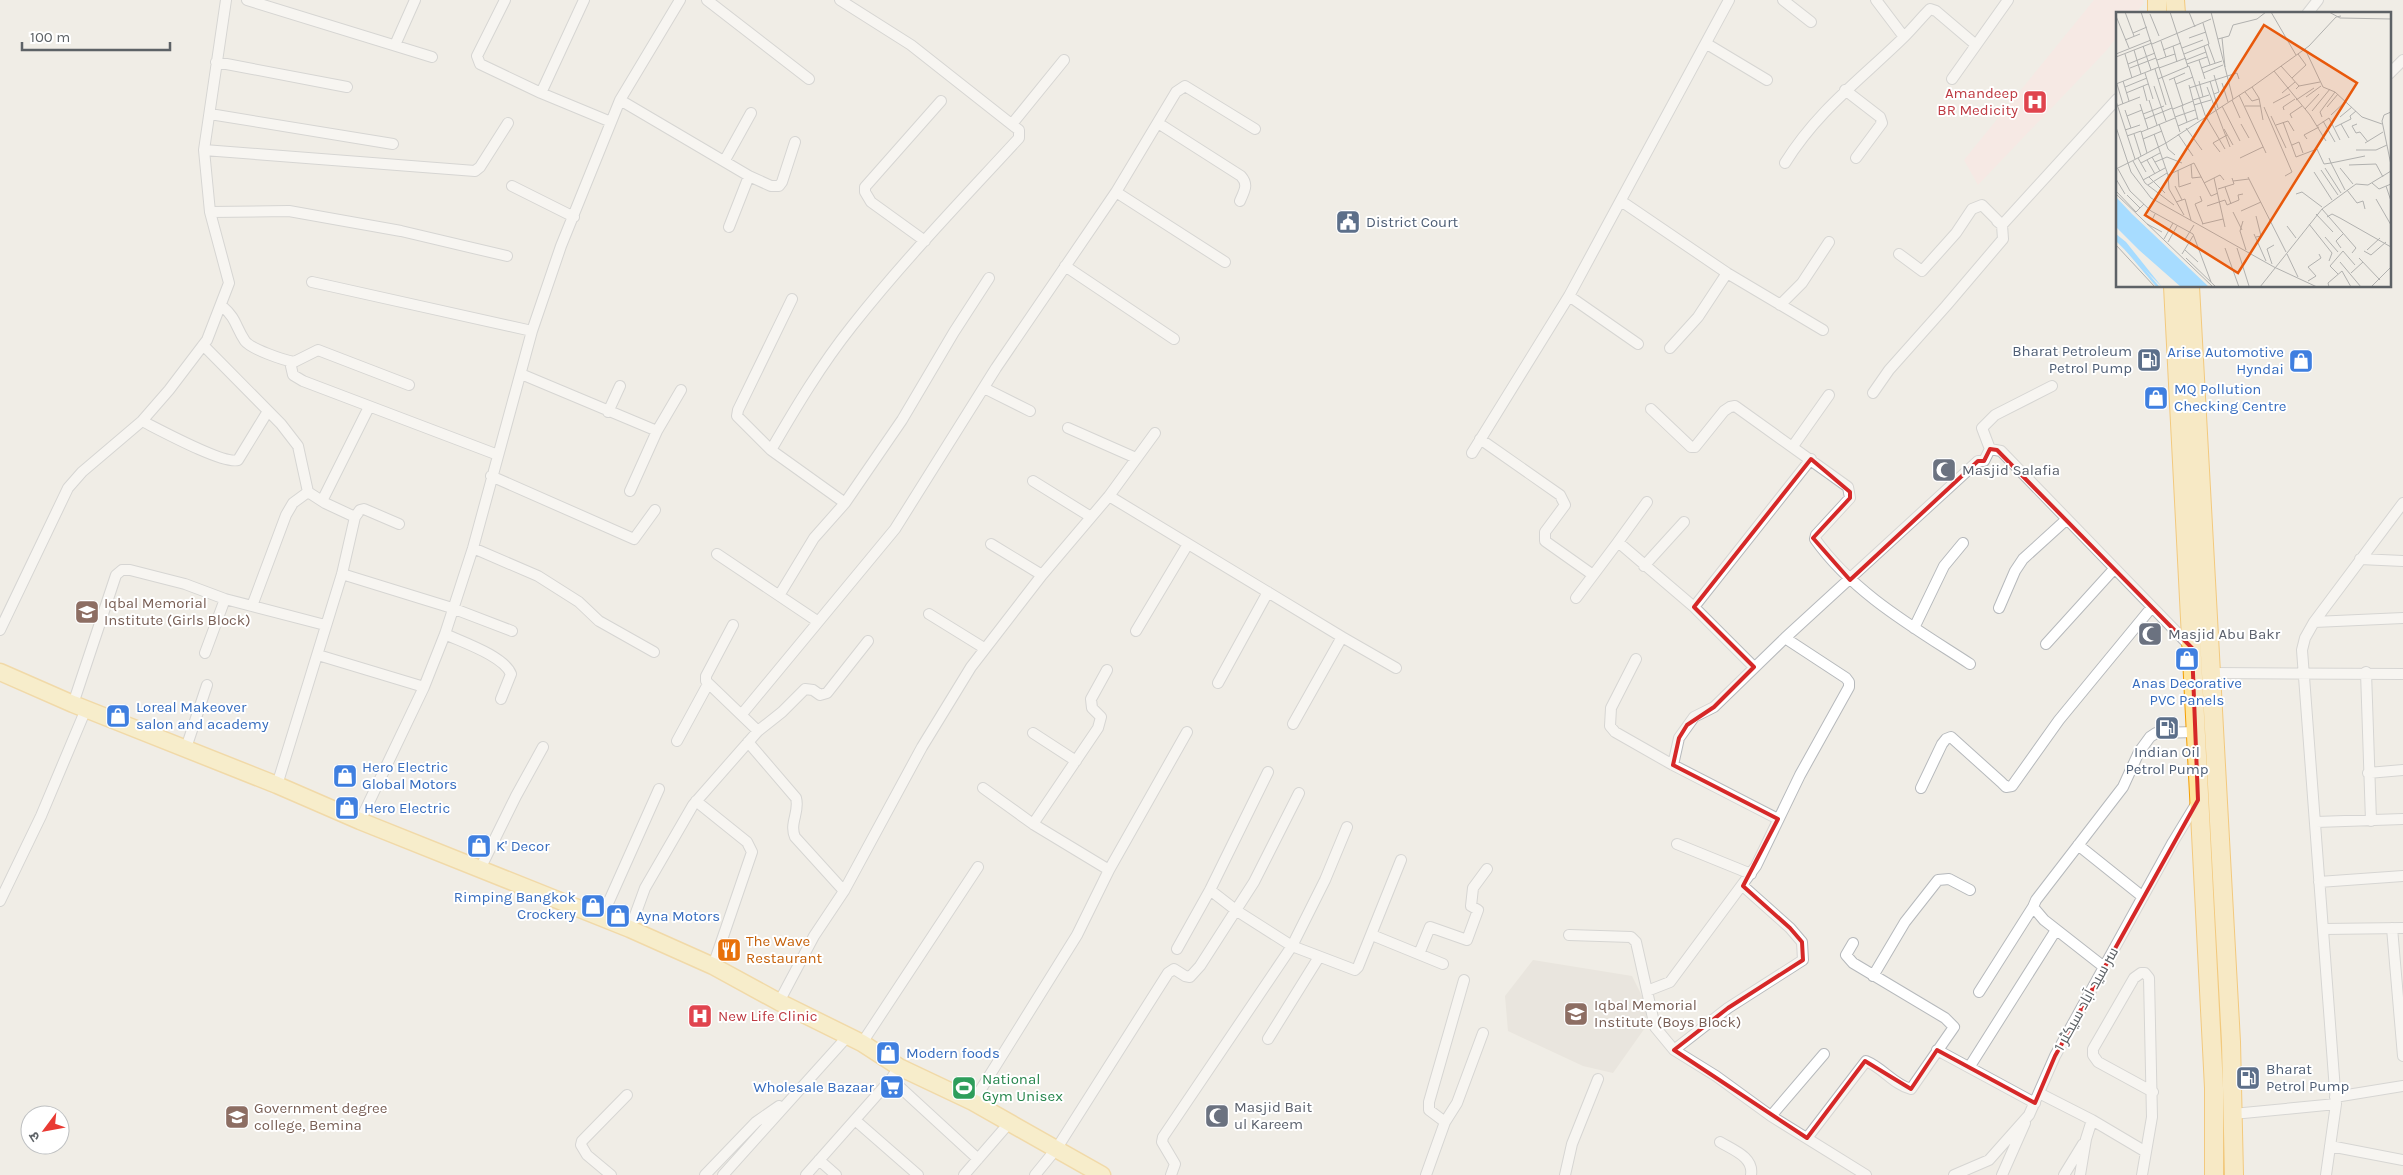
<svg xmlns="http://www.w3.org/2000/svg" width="2403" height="1175" font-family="Karla,Cairo,'Noto Sans Devanagari',sans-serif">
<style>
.education{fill:#e0dcd4}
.medical{fill:#fce4e3}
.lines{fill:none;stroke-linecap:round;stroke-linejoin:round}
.minor-casing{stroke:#b6b9bc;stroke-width:12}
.primary-casing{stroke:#f1c25e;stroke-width:19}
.trunk-casing{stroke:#f49e01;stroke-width:20}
.minor{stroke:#fff;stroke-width:10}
.primary{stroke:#ffeeac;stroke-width:16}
.trunk{stroke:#fee59e;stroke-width:18}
.marked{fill:none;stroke:#d62828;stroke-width:4;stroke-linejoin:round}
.labels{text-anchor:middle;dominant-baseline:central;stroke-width:4;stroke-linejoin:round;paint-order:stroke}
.health-label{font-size:15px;fill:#be3a42;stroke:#fff;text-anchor:end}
.service-label{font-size:15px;fill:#4e5e75;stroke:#fff;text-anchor:start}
.shop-label{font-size:15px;fill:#366cbe;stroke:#fff;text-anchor:start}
.worship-label{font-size:15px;fill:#5b616d;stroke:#fff;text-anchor:start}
.education-label{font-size:15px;fill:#785e54;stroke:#fff;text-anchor:start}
.food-label{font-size:15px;fill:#c56008;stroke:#fff;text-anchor:start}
.street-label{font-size:15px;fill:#5d6266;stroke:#fff}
.leisure-label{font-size:15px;fill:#27864d;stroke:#fff;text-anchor:start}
.inset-river{fill:none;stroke:#a7dcff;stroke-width:2.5}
.inset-road{fill:none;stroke:#b1b1af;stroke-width:1}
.view{fill:#e8590c;fill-opacity:0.15;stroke:#e8590c;stroke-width:2.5}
.inset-edge{fill:none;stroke:#5d6266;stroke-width:2.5}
</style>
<rect width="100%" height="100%" fill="#f0ede6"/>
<path class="education" d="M1533,960L1632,976L1646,1004L1647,1025L1613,1073L1583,1066L1508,1031L1505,996Z"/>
<path class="medical" d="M2094,0H2143L2144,3L2135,14H2117V37L2105,52L1978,185L1964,160Z"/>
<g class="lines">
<defs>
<path id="minor" d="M247,0L432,57
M505,0L477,56L480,64L541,93L611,122
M707,0L809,79
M1783,0L1811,22
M1876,0L1904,37
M2307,14L2318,0
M1707,44L1767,80
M395,45L415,0
M216,62L347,87
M2389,74L2403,60
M1952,79L2008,0
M1845,90L1880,117L1882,123L1856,158
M541,93L584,0
M620,100L749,176L771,186H779L782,182L795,142
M210,114L393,144
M1158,123L1241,176C1249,185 1244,191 1240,201
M1012,124L1064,60
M204,150L475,171L480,167L508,123
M725,160L751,113
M1785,163C1818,110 1860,80 1904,37C1913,28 1921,18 1930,9L1936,11L1976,45
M512,186L574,217
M1116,192L1225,262
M1621,201L1727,273L1823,330
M210,212L289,211L401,231L507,256
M729,227L749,176
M925,241L871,202L865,192V187L941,101
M1899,254L1922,271L1956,233L1972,209L1982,205L2002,225L2117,99
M1065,266L1174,339
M312,282L532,331
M1569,296L1638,344
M792,299L738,410L737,416L771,450L845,503
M1780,305L1802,283L1829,242
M222,306C237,319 235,326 245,341C251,349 283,360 294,362L318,350L409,385
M203,345L281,424L298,446L308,492L325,503L355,517
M1670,348L1698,317L1727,273
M290,362L293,375L303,381L498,455
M521,374L657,431L681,390
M984,388L1030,411
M1873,393L1889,370L1946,306L2003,239L2002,225L1997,221
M1651,409L1691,447H1695L1724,411L1730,407L1735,406L1848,487L1850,498L1816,535L1815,539C1854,594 1915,628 1970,664
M608,412L620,386
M142,421C158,429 224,465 238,460L268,411
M1068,428L1136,458
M1480,439L1560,495L1565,505L1545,532V541L1593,575
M1793,446L1829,395
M1990,449L2001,451L2191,647
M771,450C796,407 821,365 852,326C904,260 962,200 1019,138V130L1015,127L911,45L840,0
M1472,453L1569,296L1729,0
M491,476L634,539L655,510
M1033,481L1091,517
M630,491L657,431
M1109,496L1342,637
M322,501L369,407
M1618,542L1647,502
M991,544L1042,575
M473,548L538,576L579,602L599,621L654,652
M717,554L817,621
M2360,559L2403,561
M1644,566L1684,522
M342,574L452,608L512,631
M780,594L814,538L845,503L902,420L954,332L989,278
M1576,598L1618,542L1694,607L1754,667
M252,606L286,515L293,503L308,492
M1694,607L1811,459
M1999,608L2015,571L2023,559L2067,519
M929,614L984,648
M2314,622L2403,618
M733,625L706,676V681L758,731
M1914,628L1944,566L1963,543
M0,630L68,488L82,472L142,421L169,390L207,340L229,283L210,212L204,150L226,0
M1136,631L1188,544
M445,634C462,642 504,656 511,674L501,699
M1785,638L1846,678L1849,682V687L1800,775L1756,866L1670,982L1647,991L1655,1027L1674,1050L1716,1076L1771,1116L1866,1175
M2046,644L2114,569
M205,653L225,599
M318,655L424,687
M1636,659L1611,708L1610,726L1615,732L1673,765L1778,819
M2366,672L2371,821
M2211,673L2403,674
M1218,683L1268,592
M73,704L116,575L122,570H130L185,584L225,599L325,625
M742,714L895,529L996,368L1116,192L1176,92L1185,86L1255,129
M1293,724L1342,637L1396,668
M1033,733L1076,761
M677,741L708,684
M748,742L796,798C800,812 789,823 795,837L844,891
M186,748L207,685
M1673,765L1679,738L1694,717L1714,707L1785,638L1978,461H1984L1990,449L1982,428L1995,415L2052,386
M2368,773L2403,770
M277,785L342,574L355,517L360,510L364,509L399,524
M983,788L1033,824L1109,870
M1921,788L1942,744L1946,739L1951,737L2001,782L2006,787L2012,786L2059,720L2152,607
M696,801L747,842L752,852L713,966
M360,821L424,687L445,634L473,548L532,331L561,246L620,100L680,0
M2316,822L2403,819
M1033,824L1098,728L1101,717L1092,708L1091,699L1107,670
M1677,844L1751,874
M2078,845L2143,897
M480,869L516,796L543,747
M2319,882L2403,876
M1210,890L1237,911L1292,946L1355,970L1358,967L1401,860
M0,901L41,816L86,709
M601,919L659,789
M2392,928L2403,1056
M630,929L645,888L693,805L758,731L782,712L805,689L813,690L820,695L827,693L868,641
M2324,929L2403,928
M1372,935L1443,964
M1569,935L1631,937L1636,942L1647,991
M1177,949L1210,890L1268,772
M1419,954L1430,927L1467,940L1478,910L1471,906L1473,888L1487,869
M2104,967L2044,920L2033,907L2036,900L2123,787L2139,752L2150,737L2156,733L2196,732
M1873,976L1905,922L1938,880L1949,879L1970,890
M1979,992L2033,907
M779,1002L814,936L844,891L922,747L971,667L1042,575L1109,496L1155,433
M1268,1039L1319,957
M862,1043L978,867
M1674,1050L1728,1008L1803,960L1802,942L1790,928L1743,886
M1937,1050L2035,1103
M1970,1066L2056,930
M891,1079L978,1159
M2039,1093L2092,1120L2146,1152
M2335,1097L2403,1086
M973,1102L1077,935L1109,870L1187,732
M2233,1114L2336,1104
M1771,1116L1824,1054
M855,1120L918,1175
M1445,1122L1429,1110V1102L1464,980
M1807,1138L1866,1061C1883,1068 1893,1084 1911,1089L1954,1027L1945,1018L1853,963L1846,955L1853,943
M1720,1142C1733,1150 1754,1157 1751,1175
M2330,1146L2403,1160
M819,1160L836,1175
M611,1175L587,1155L581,1145L582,1141L627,1095
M705,1175L756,1122L779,1106
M723,1175L847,1037
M806,1175L891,1079L899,1067
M964,1175L1010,1122
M1035,1175L1057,1148L1168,973L1174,969L1185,976L1190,977L1200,966L1254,882L1299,793
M1171,1175L1175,1164L1162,1142L1163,1137L1292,946L1325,880L1347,827
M1426,1175L1445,1122L1457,1103L1483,1033
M1565,1175L1572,1144L1598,1079
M1954,1175L1989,1160L2029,1115L2055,1056L2173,842L2198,801
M2002,1175L2025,1123
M2064,1175L2083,1144
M2080,1175L2086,1139L2092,1120
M2142,1175L2152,1117L2149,978L2145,973H2141L2134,978L2093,1049V1055L2098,1062L2153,1092
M2326,1175L2336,1104L2302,650L2305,638L2314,622L2403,503"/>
<path id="primary" d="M0,672L73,704L277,785L360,821L630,929L713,966L779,1002L862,1043L899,1067L973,1102L1102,1175"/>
<path id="trunk" d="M2157,0V14
M2175,0L2176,14
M2173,286L2214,1088V1175
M2190,286L2231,1042L2234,1175"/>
</defs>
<use href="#minor" class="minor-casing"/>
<use href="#primary" class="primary-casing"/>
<use href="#trunk" class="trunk-casing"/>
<use href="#minor" class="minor"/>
<use href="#primary" class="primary"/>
<use href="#trunk" class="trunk"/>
</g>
<path d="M0 0H2403V1175H0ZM1990,449L1997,450L2192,648L2198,800L2055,1056L2035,1103L1937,1050L1911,1089L1865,1061L1807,1138L1674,1050L1728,1008L1803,960L1802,942L1790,928L1743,886L1778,819L1673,765L1679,738L1687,725L1714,707L1754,667L1694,607L1811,459L1850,492V498L1813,538L1850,580L1978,461H1984Z" fill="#f0ede6" fill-opacity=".55" fill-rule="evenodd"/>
<path class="marked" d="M1990,449L1997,450L2192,648L2198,800L2055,1056L2035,1103L1937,1050L1911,1089L1865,1061L1807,1138L1674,1050L1728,1008L1803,960L1802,942L1790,928L1743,886L1778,819L1673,765L1679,738L1687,725L1714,707L1754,667L1694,607L1811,459L1850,492V498L1813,538L1850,580L1978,461H1984Z"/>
<defs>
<symbol id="hospital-square" viewBox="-11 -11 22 22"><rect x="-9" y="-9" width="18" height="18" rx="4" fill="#e0444e" stroke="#fff"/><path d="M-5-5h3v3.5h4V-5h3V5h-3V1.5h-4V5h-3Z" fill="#fff"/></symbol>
<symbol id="civic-square" viewBox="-11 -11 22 22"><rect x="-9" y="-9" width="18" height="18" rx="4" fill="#5c6f8a" stroke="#fff"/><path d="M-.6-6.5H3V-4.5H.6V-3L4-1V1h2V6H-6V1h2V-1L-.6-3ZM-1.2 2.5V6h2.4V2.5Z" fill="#fff"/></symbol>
<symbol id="fuel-square" viewBox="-11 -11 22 22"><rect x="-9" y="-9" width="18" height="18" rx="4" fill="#5c6f8a" stroke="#fff"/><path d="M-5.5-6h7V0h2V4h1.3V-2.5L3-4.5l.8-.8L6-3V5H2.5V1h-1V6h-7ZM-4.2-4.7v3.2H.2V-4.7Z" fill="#fff"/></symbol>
<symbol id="shop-square" viewBox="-11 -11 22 22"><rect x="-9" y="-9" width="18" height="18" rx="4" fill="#3f7fe0" stroke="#fff"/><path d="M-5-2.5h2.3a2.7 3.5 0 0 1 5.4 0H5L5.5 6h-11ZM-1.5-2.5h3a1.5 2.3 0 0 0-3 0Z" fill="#fff"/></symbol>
<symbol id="mosque-square" viewBox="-11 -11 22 22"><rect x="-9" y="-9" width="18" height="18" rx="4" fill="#6b7280" stroke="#fff"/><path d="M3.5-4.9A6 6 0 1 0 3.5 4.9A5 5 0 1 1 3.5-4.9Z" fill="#fff"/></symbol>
<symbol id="school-square" viewBox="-11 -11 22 22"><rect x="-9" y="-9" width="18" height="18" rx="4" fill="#8d6e63" stroke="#fff"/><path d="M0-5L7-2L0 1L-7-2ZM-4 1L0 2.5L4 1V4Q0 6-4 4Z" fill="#fff"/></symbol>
<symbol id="restaurant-square" viewBox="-11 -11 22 22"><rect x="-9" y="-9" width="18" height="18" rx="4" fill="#e8710a" stroke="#fff"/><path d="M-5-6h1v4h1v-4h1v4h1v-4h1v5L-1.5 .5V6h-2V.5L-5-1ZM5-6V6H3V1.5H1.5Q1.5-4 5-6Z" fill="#fff"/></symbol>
<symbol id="supermarket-square" viewBox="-11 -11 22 22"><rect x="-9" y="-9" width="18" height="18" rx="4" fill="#3f7fe0" stroke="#fff"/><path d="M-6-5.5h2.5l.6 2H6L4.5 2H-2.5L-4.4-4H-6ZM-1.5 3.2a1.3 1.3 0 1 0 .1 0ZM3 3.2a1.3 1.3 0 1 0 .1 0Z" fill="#fff"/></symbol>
<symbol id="stadium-square" viewBox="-11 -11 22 22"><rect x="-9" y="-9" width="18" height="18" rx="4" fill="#2e9e5b" stroke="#fff"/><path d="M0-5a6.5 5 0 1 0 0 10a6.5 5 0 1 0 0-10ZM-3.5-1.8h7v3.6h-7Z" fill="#fff"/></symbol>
<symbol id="university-square" viewBox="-11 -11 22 22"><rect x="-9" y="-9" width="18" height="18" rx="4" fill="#8d6e63" stroke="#fff"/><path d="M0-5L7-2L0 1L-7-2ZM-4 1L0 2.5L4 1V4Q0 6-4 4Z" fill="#fff"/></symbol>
</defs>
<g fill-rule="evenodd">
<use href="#hospital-square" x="2021" y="88" width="28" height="28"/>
<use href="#civic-square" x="1334" y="208" width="28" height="28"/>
<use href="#fuel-square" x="2135" y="346" width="28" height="28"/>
<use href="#shop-square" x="2287" y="347" width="28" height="28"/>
<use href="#shop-square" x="2142" y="384" width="28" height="28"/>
<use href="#mosque-square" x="1930" y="456" width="28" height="28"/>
<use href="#school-square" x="73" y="598" width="28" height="28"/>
<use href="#mosque-square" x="2136" y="620" width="28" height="28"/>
<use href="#shop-square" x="2173" y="645" width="28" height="28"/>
<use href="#shop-square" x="104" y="702" width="28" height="28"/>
<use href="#fuel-square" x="2153" y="714" width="28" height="28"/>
<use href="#shop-square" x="331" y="762" width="28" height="28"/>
<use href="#shop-square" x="333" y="794" width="28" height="28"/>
<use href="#shop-square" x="465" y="832" width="28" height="28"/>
<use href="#shop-square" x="579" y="892" width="28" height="28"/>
<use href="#shop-square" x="604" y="902" width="28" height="28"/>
<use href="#restaurant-square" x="715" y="936" width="28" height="28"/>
<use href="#school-square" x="1562" y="1000" width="28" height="28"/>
<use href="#hospital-square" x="686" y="1002" width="28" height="28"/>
<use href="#shop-square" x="874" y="1039" width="28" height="28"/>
<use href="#fuel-square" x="2234" y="1064" width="28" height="28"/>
<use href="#supermarket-square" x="878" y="1073" width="28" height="28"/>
<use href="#stadium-square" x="950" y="1074" width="28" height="28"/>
<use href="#mosque-square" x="1203" y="1102" width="28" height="28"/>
<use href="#university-square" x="223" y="1103" width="28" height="28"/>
</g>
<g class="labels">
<g class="health-label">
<text x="2018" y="93">Amandeep<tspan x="2018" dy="17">BR Medicity</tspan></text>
<text x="718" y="1016" text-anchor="start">New Life Clinic</text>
</g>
<g class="service-label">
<text x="1366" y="222">District Court</text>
<text x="2132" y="351" text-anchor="end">Bharat Petroleum<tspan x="2132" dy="17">Petrol Pump</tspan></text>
<text x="2167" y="752" text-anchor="middle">Indian Oil<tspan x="2167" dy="17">Petrol Pump</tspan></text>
<text x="2266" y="1069">Bharat<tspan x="2266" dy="17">Petrol Pump</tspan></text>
</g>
<g class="shop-label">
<text x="2284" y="352" text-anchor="end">Arise Automotive<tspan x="2284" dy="17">Hyndai</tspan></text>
<text x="2174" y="389">MQ Pollution<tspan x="2174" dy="17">Checking Centre</tspan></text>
<text x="2187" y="683" text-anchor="middle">Anas Decorative<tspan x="2187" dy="17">PVC Panels</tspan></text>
<text x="136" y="707">Loreal Makeover<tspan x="136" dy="17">salon and academy</tspan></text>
<text x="362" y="767">Hero Electric<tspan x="362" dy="17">Global Motors</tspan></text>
<text x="364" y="808">Hero Electric</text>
<text x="496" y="846">K' Decor</text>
<text x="576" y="897" text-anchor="end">Rimping Bangkok<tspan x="576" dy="17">Crockery</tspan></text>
<text x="636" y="916">Ayna Motors</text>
<text x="906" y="1053">Modern foods</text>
<text x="874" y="1087" text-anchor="end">Wholesale Bazaar</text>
</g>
<g class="worship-label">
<text x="1962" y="470">Masjid Salafia</text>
<text x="2168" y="634">Masjid Abu Bakr</text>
<text x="1234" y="1107">Masjid Bait<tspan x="1234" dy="17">ul Kareem</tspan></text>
</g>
<g class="education-label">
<text x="104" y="603">Iqbal Memorial<tspan x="104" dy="17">Institute (Girls Block)</tspan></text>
<text x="1594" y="1005">Iqbal Memorial<tspan x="1594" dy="17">Institute (Boys Block)</tspan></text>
<text x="254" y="1108">Government degree<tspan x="254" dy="17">college, Bemina</tspan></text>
</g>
<g class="food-label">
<text x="746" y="941">The Wave<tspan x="746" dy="17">Restaurant</tspan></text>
</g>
<g class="street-label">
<text transform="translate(2086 999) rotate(-61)">سر سید آباد سیکٹر 1</text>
</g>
<g class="leisure-label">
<text x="982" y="1079">National<tspan x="982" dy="17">Gym Unisex</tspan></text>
</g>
</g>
<g transform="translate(2116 12)">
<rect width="275" height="275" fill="#f0ede6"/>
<path d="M0,185L16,202L93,275H65L23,238L0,215ZM0,222L10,230L46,275L0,229Z" fill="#a7dcff"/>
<path class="inset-river" d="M10,237L42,275"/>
<path class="inset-road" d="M9,0L18,24M25,0L64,120M54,0L72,55M73,0L79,15M95,0L117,87M155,0L180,43M213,0L224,6L275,7M34,2L43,24M0,4L13,36M17,21L31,15M73,26L90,20M106,26L109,55M102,27L113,24L117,13L141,7L150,0M9,28L24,22M45,29L50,45M36,32L95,7M92,32L99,51M27,34L35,58M57,34L61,50M88,34L94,53M66,36L87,28M189,37L207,75L219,80L246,105L266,112M18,38L25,62M47,38L65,31M0,42L35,28M9,42L16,66M68,42L93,32L87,11M0,45L36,31M41,48L59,42M70,48L90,40M83,48L89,67M12,52L39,41M71,52L91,45M165,54L183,74L180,77M14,56L40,46M43,56L70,46M85,56L106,49M39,57L50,93M158,59L194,103L210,129M29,61L37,87M87,61L107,53M98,63L103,80L98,82M58,66L67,94M176,66L190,53L182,42M42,67L73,54L89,103L109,137M53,68L69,61M7,69L13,89M83,69L87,85M94,69L102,96M106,71L112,90M0,72L43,55M1,72L7,92M60,72L77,65M73,73L82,108M27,74L31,89M38,74L50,109M183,74L204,70M9,75L31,66M91,75L114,135M136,75L143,86L147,108M73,76L121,61L123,67M129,80L136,89L143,87M10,81L32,72M166,81L179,70M123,83L150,141M190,85L205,74M33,88L41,113M77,88L93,83M116,88L124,106M180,88L198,76M0,89L19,147M157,91L174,82M24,92L32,117M78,93L95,88M1,94L24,85M66,94L71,110M106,94L124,129M129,94H145M148,95L176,160L169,164M211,95L222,82M57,97L77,89M189,97L203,82M9,98L15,116M168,98L167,95L179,87M196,99L214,77M275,100L268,103L266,109L275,153M27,102L48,94M215,103L230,89M11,104L26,98M155,104L170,136M59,105L79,98M206,105L204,100L219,80M224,105L236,95M176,106L174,102L186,94M29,107L56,96M207,109L219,130M167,110L180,145L201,137L208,152L215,151L213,146M43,112L52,137L59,143M125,112L133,126M225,112L233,126M241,112L236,114L240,121L244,120L252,130M160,113L172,109L178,119M62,114L81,106M201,114L213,106L224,128M0,115L15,160L35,186L158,255L201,275M219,115L235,107L234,104L240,99M70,116L86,138M108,117L117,133M9,118L24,113M25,120L59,106M18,122L25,144M38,122L52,163L53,177L68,203M62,122L77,144M11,124L25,119L31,141M27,127L46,119M191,127L188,123L203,115M249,131L267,120M176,133L183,130L187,141M240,138H260L271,133M104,140L97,131L111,123M36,145L44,159M22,146L30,160M124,146L147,135M18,148L50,131L136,75L193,34L220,5L225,4M31,148L39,162M17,149L29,171L58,193M39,150L51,145L66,151M25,151L44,141M75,152L76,166L85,165M233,153L260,152L267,165M209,156L225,181M224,156L237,172M0,157L18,148M2,157L14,179L35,199L77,222L95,270M62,158L63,175L75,171M205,158L222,183M198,160L216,188M52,163L78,151L95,184L102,181M33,165L49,181M132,165L170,240M98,166L109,215M0,167L9,182M27,168L49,156M117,169L133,167M88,171L104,163L108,168M256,171L263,177L275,172M32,173L51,161M59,174L66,188M270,174L275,189M109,175L115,192M102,177L118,172L116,166M229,178L215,151L249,144M231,178L241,191L247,189L249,197M0,179L20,200L28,192M0,182L97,275M180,182L186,180L206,195M11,183L24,196M84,184L86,189L79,192L87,212M260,187L275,213M60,190L69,187L75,208M91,194L109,188L111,193L123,188L122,183L127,182M206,197L240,236L236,241M125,199L145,190M117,200L126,218M39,202L36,208L49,215M200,202L217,220M211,205L216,202L224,206L275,235M127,209L124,219L130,238M31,212L46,220M86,212L107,207M193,212L216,241L213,249M171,214L180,226M138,222L150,249M140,225L145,224L140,204M209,225L222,240M48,227L57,211M68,229L78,213M52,230L61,214M0,233L39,275M109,236L123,275M121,236L133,274M225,236L220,229L227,222M69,238L82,250M251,238L264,226M248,239L255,243L270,230M66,242L77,224M171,242L182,265M70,246L100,275M243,246L264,268M224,250L245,275M156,252L151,237L158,233M235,261L247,250M222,262L214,254L227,239L239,253M192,269L200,264L192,255L205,246L203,242M144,275L206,197L240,172L252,173L275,159M213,275L212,271L226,259L235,275M255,275L275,255"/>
<path class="view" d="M148,13L241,71L122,261L29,203Z"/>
<rect width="275" height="275" class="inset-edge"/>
</g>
<g transform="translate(45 1130) rotate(238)"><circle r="24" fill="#ffffff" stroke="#bec0c2"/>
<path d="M0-4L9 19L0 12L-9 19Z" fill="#e93a33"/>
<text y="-8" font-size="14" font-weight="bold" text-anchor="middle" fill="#5d6266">उ</text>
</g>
<path d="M22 42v8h148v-8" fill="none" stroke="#5d6266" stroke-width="2.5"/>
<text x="30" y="42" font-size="15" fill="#5d6266" stroke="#ffffff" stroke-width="4" paint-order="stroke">100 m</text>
</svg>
